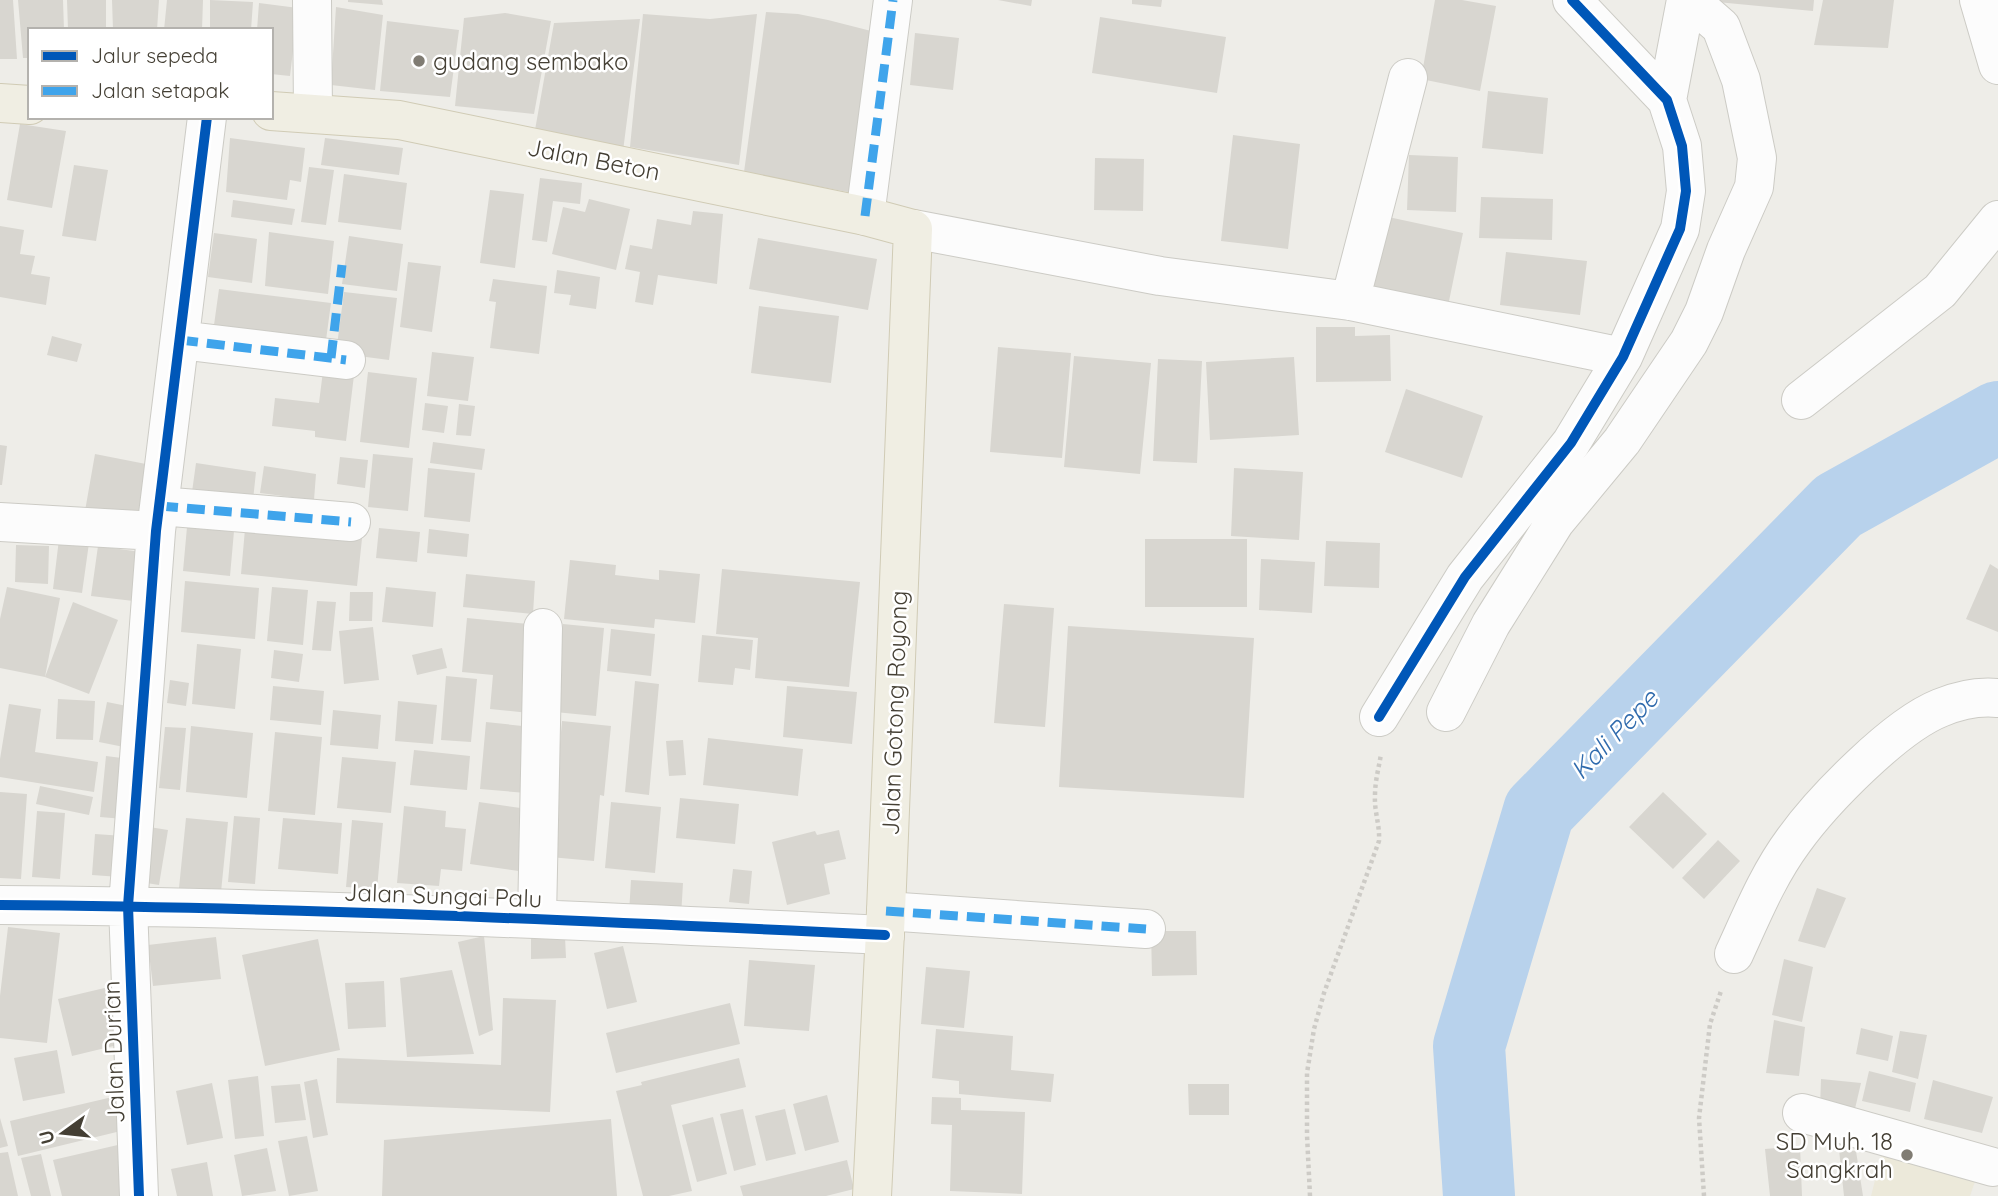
<svg xmlns="http://www.w3.org/2000/svg" width="1998" height="1196" font-family="Quicksand,sans-serif">
<style>
.education{fill:#ece9da}
.lines{fill:none;stroke-linecap:round;stroke-linejoin:round}
.river{stroke:#b8d2ec;stroke-width:72}
.building{fill:#d8d6d0}
.minor-casing{stroke:#cccbc5;stroke-width:40}
.major-casing{stroke:#d0cbb5;stroke-width:40}
.path{stroke:#cdcbc6;stroke-width:4.5;stroke-dasharray:3.5 3.5;stroke-linecap:butt}
.minor{stroke:#fcfcfc;stroke-width:38}
.major{stroke:#f0eee3;stroke-width:38}
.quiet{stroke:#3fa4eb;stroke-width:9;stroke-dasharray:18 9;stroke-linecap:butt}
.cycleway-casing{stroke:#fff;stroke-width:15}
.cycleway{stroke:#0057b8;stroke-width:10}
.poi-dot{fill:#807c73;stroke:#fff;stroke-width:2.5}
.labels{text-anchor:middle;dominant-baseline:central;stroke-width:5;stroke-linejoin:round;paint-order:stroke}
.poi-label{font-size:24px;fill:#443f34;stroke:#fff;text-anchor:start}
.street-label{font-size:24px;fill:#443f34;stroke:#fff}
.water-label{font-size:26px;font-style:italic;fill:#306bad;stroke:#fff}
</style>
<rect width="100%" height="100%" fill="#eeede8"/>
<path class="education" d="M1885,1140L1979,1170L1970,1196H1871Z"/>
<g class="lines">
<path class="river" d="M1479,1196L1469,1046L1539,811L1838,506L1998,417"/>
</g>
<path class="building" d="M0,0H13L17,59H0Z
M18,0H63L64,30H30V58H23Z
M67,0H106V30H68Z
M112,0H159L157,30H113Z
M167,0H203L202,30H164Z
M210,0L253,2L251,30H210Z
M348,0H382L383,5L348,2Z
M998,0H1032L1031,6Z
M1132,0H1162L1161,7L1132,4Z
M1435,0H1462L1496,6L1480,91L1421,79Z
M1717,0H1814L1813,11L1717,2Z
M1823,0H1894L1888,48L1814,45Z
M259,3L298,8L290,76L271,74V30H257Z
M336,7L383,15L375,90L331,85Z
M766,12L798,14L828,20L879,33L858,194L744,172Z
M505,13L551,21L534,114L455,106L464,18Z
M643,14L710,19L757,14L739,165L630,147Z
M1100,17L1226,37L1217,93L1092,73Z
M640,19L623,151L535,130L554,23Z
M387,21L459,30L450,97L380,91Z
M915,33L959,38L953,90L910,85Z
M1488,91L1548,98L1543,154L1482,148Z
M20,124L66,131L52,208L7,200Z
M1233,135L1300,144L1288,249L1221,241Z
M230,138L305,148L301,182L290,180L287,200L226,192Z
M325,138L403,148L399,175L321,165Z
M1409,155L1458,157L1456,212L1407,210Z
M1095,158L1144,159L1143,211L1094,210Z
M74,165L108,170L96,241L62,236Z
M309,167L334,170L326,225L301,222Z
M344,174L407,183L401,230L338,222Z
M540,178L582,183L580,204L553,201L547,242L532,240Z
M490,190L524,194L515,268L480,263Z
M1481,197L1553,199L1552,240L1479,238Z
M589,199L630,209L616,270L552,254L563,207L585,212Z
M233,200L295,209L292,225L231,217Z
M693,211L723,214L717,284L658,275L653,305L635,302L640,272L625,269L630,245L652,249L657,219L691,225Z
M1379,215L1463,233L1448,306L1364,288Z
M0,226L24,230L20,254L35,256L31,274L50,277L46,305L0,297Z
M269,232L334,241L328,294L265,286Z
M214,233L257,239L252,283L208,277Z
M349,236L403,244L397,291L342,284Z
M758,238L877,259L868,310L749,289Z
M1506,252L1587,261L1580,315L1500,305Z
M408,262L441,266L432,332L400,327Z
M557,270L600,277L596,309L569,305L571,295L554,293Z
M493,279L547,286L539,354L490,348L496,302L489,301Z
M219,289L331,303L326,340L214,325Z
M344,292L397,298L389,360L336,353Z
M759,306L839,316L831,383L751,373Z
M1316,327H1355V336L1390,335L1391,381L1316,382Z
M52,336L82,344L77,362L47,355Z
M998,347L1071,353L1062,458L990,452Z
M432,352L474,357L468,401L427,396Z
M1074,356L1151,363L1140,474L1064,467Z
M1294,357L1299,435L1210,440L1206,362Z
M1158,359L1202,361L1197,463L1153,461Z
M324,363L355,367L346,441L315,437V431L272,426L275,398L319,403Z
M368,372L417,378L409,448L360,442Z
M1406,389L1483,416L1462,478L1385,452Z
M425,403L448,406L444,433L422,430Z
M459,404L475,406L471,436L456,435Z
M433,442L485,449L482,470L430,463Z
M0,445L7,446L2,485H0Z
M95,454L151,465L140,521L85,511Z
M373,454L413,458L408,511L368,507Z
M340,457L368,460L365,488L337,484Z
M196,463L256,472L253,500L192,492Z
M264,466L316,474L314,500L260,493Z
M428,468L475,473L470,522L424,517Z
M1234,468L1303,472L1299,540L1231,536Z
M188,516L235,520L230,576L183,571Z
M246,518L363,529L357,586L241,574Z
M379,528L420,532L417,562L376,558Z
M429,529L469,534L467,557L427,553Z
M59,539L89,543L82,593L53,589Z
M1145,539H1247V607H1145Z
M1326,541L1380,543L1379,588L1324,586Z
M16,545L49,546L48,584L15,582Z
M98,546L148,553L142,602L91,596Z
M1261,559L1315,562L1312,613L1259,610Z
M570,560L616,565L615,575L659,580V570L700,574L695,623L655,619L654,628L564,619Z
M1990,564L1998,569V632L1966,619Z
M722,569L860,582L849,687L755,678L758,638L716,634Z
M466,574L535,581L533,614L463,607Z
M185,581L259,588L255,639L181,632Z
M7,587L60,598L45,677L73,602L118,620L89,694L45,677L0,668V619Z
M272,587L308,590L303,645L267,641Z
M386,587L436,592L433,627L382,622Z
M350,592H373L372,621H349Z
M317,601L336,602L331,651L312,650Z
M1004,604L1054,608L1045,727L994,723Z
M467,618L538,625L529,713L490,709L493,675L462,672Z
M563,624L604,628L596,716L555,712Z
M1068,626L1254,638L1244,798L1059,787Z
M373,627L379,680L344,684L339,631Z
M611,629L655,634L651,676L607,671Z
M702,635L753,640L750,670L735,668L733,685L698,682Z
M197,644L241,649L235,709L192,704Z
M442,648L447,668L417,675L412,655Z
M274,650L303,654L299,682L271,678Z
M446,676L477,679L471,742L441,740Z
M170,680L189,683L186,706L167,703Z
M635,681L659,684L649,795L625,792Z
M273,686L324,691L321,725L270,720Z
M787,686L857,692L852,744L783,737Z
M58,699L95,701L93,740L56,739Z
M398,701L437,705L433,744L395,741Z
M107,702L137,708L129,748L99,742Z
M9,704L41,709L35,752L98,762L94,792L0,777V759Z
M333,710L381,715L378,749L330,745Z
M562,721L611,726L604,796L600,795L594,861L550,857Z
M486,722L532,727L526,793L480,789Z
M191,726L253,733L247,798L186,792Z
M165,727L186,728L180,790L159,788Z
M275,732L322,737L315,815L268,811Z
M708,738L803,749L798,796L703,785Z
M683,740L686,775L669,776L666,741Z
M414,750L470,756L467,790L410,785Z
M106,756L130,759L124,819L100,817Z
M342,757L396,762L391,813L337,808Z
M40,786L93,797L89,815L36,804Z
M0,792L27,794L21,879L0,878Z
M1663,792L1707,834L1673,869L1629,827Z
M680,798L739,804L735,844L676,838Z
M479,802L535,810L526,872L470,864Z
M611,802L661,807L655,873L605,868Z
M404,806L446,811L445,827L466,829L462,871L441,869L439,886L397,883Z
M37,811L65,813L60,879L32,877Z
M234,816L260,818L255,884L228,882Z
M186,818L228,822L221,892L179,888Z
M283,818L342,823L338,874L278,869Z
M352,820L383,823L377,889L346,887Z
M143,826L168,830L159,885L134,881Z
M839,830L846,859L824,864L830,894L787,905L772,842L815,831L817,835Z
M95,834L124,836L120,877L92,875Z
M1718,840L1740,861L1704,899L1682,878Z
M733,869L752,871L749,904L729,902Z
M631,880L683,883L681,917L629,913Z
M1817,888L1846,898L1825,948L1798,941Z
M8,927L60,933L47,1043L0,1038V996Z
M1151,931H1196L1197,975L1152,976Z
M484,936L493,1030L479,1036L458,942Z
M216,937L221,979L153,986L148,945Z
M565,937L566,958L531,959V938Z
M318,939L340,1050L265,1066L242,955Z
M623,946L637,1002L607,1009L594,953Z
M1784,959L1813,967L1802,1022L1772,1015Z
M749,960L815,965L809,1031L744,1026Z
M926,967L970,971L964,1028L921,1024Z
M452,970L474,1054L407,1057L400,978Z
M384,981L386,1027L348,1029L345,983Z
M113,986L126,1043L72,1056L58,999Z
M503,998L556,1000L550,1112L336,1103L337,1058L501,1065Z
M730,1003L740,1044L616,1073L606,1033Z
M1774,1020L1805,1027L1799,1076L1766,1073Z
M1861,1028L1893,1036L1888,1061L1856,1054Z
M936,1029L1013,1036L1011,1070L1054,1074L1051,1102L959,1094V1081L932,1078Z
M1900,1031L1927,1035L1918,1079L1892,1072Z
M57,1050L65,1093L23,1101L14,1058Z
M739,1058L746,1087L671,1105L692,1191L669,1196H643L616,1091L642,1085L641,1082Z
M1869,1071L1916,1083L1910,1112L1862,1101Z
M258,1076L264,1136L235,1139L228,1080Z
M317,1079L328,1135L313,1138L304,1082Z
M1821,1079L1861,1083L1854,1113L1820,1109Z
M1933,1080L1993,1097L1982,1133L1924,1119Z
M212,1083L223,1138L187,1145L176,1091Z
M300,1084L306,1120L275,1123L271,1086Z
M1188,1084H1229V1115H1189Z
M121,1095L129,1129L18,1156L10,1121Z
M827,1095L839,1142L805,1151L793,1104Z
M932,1097L961,1098V1110L1025,1112L1022,1194L950,1191L952,1125L931,1124Z
M743,1109L756,1165L734,1171L720,1114Z
M785,1109L796,1154L766,1161L755,1116Z
M713,1117L727,1174L697,1182L682,1125Z
M0,1118L8,1146L0,1148Z
M611,1119L617,1196H382L384,1140Z
M307,1136L318,1191L289,1196L278,1141Z
M122,1144L134,1196H62L53,1160Z
M1800,1146L1802,1196H1770L1765,1149Z
M267,1148L276,1191L242,1196L234,1155Z
M1839,1150L1856,1151L1863,1196H1844Z
M8,1152L18,1196H0V1153Z
M41,1154L51,1196H31L21,1158Z
M847,1160L854,1189L826,1196H743L740,1186Z
M207,1162L213,1196H177L171,1169Z"/>
<g class="lines">
<defs>
<path id="minor" d="M312,0L313,112
M1979,0L1998,65
M1667,100L1686,0
M865,216L893,0
M913,229L1160,276L1350,301L1623,357
M1350,301L1408,78
M180,340L346,360
M1801,400L1940,291L1998,220
M160,506L351,522
M0,522L156,531
M1446,712L1491,624L1555,522L1622,441L1689,342L1704,312L1726,250L1754,187L1757,158L1741,80L1721,27L1690,0
M1379,717L1465,577L1571,443L1623,357L1680,229L1686,191L1682,146L1667,100L1572,0
M0,905C295,907 590,921 885,935
M886,911L1146,929
M537,918L543,628
M1734,954C1752,915 1768,875 1794,840C1823,800 1895,726 1940,708C1959,700 1978,696 1998,698
M1802,1113L1993,1167
M139,1196L128,906L156,531L207,117"/>
<path id="major" d="M0,103L30,105
M271,111L399,120L865,216L913,229L886,911L872,1196"/>
</defs>
<use href="#minor" class="minor-casing"/>
<use href="#major" class="major-casing"/>
<path class="path" d="M1310,1196L1307,1135V1073L1314,1029L1324,993L1379,841C1380,825 1374,811 1375,795C1375,781 1379,767 1381,754
M1704,1196L1699,1118L1710,1024L1721,991"/>
<use href="#minor" class="minor"/>
<use href="#major" class="major"/>
<path class="quiet" d="M865,216L893,0
M180,340L346,360
M331,358L342,265
M160,506L351,522
M886,911L1146,929"/>
<defs>
<path id="cycleway" d="M1379,717L1465,577L1571,443L1623,357L1680,229L1686,191L1682,146L1667,100L1572,0
M0,905C295,907 590,921 885,935
M139,1196L128,906L156,531L207,117"/>
</defs>
<use href="#cycleway" class="cycleway-casing"/>
<use href="#cycleway" class="cycleway"/>
</g>
<g class="poi-dot">
<circle cx="419" cy="61" r="7"/>
<circle cx="1907" cy="1155" r="7"/>
</g>
<g class="labels">
<g class="poi-label">
<text x="433" y="61">gudang sembako</text>
<text x="1893" y="1141" text-anchor="end">SD Muh. 18<tspan x="1893" dy="28">Sangkrah</tspan></text>
</g>
<g class="street-label">
<text transform="translate(594 159) rotate(11)">Jalan Beton</text>
<text transform="translate(894 713) rotate(-88)">Jalan Gotong Royong</text>
<text transform="translate(443 895) rotate(2)">Jalan Sungai Palu</text>
<text transform="translate(113 1052) rotate(-92)">Jalan Durian</text>
</g>
<g class="water-label">
<text transform="translate(1614 734) rotate(-46)">Kali Pepe</text>
</g>
</g>
<rect x="28" y="28" width="245" height="91" fill="#ffffff" stroke="#b4b2ae" stroke-width="2"/>
<rect x="42" y="51" width="35" height="10" fill="#0057b8" stroke="#b4b2ae" stroke-width="2"/>
<text x="91" y="63" font-size="21" fill="#443f34">Jalur sepeda</text>
<rect x="42" y="86" width="35" height="10" fill="#3fa4eb" stroke="#b4b2ae" stroke-width="2"/>
<text x="91" y="98" font-size="21" fill="#443f34">Jalan setapak</text>
<g transform="translate(63 1133) rotate(255)" stroke="#ffffff" stroke-width="5" paint-order="stroke">
<path d="M0-5L12 26L0 18L-12 26Z" fill="#443f34"/>
<text y="-10" font-size="19" font-weight="bold" text-anchor="middle" fill="#443f34">U</text>
</g>
</svg>
